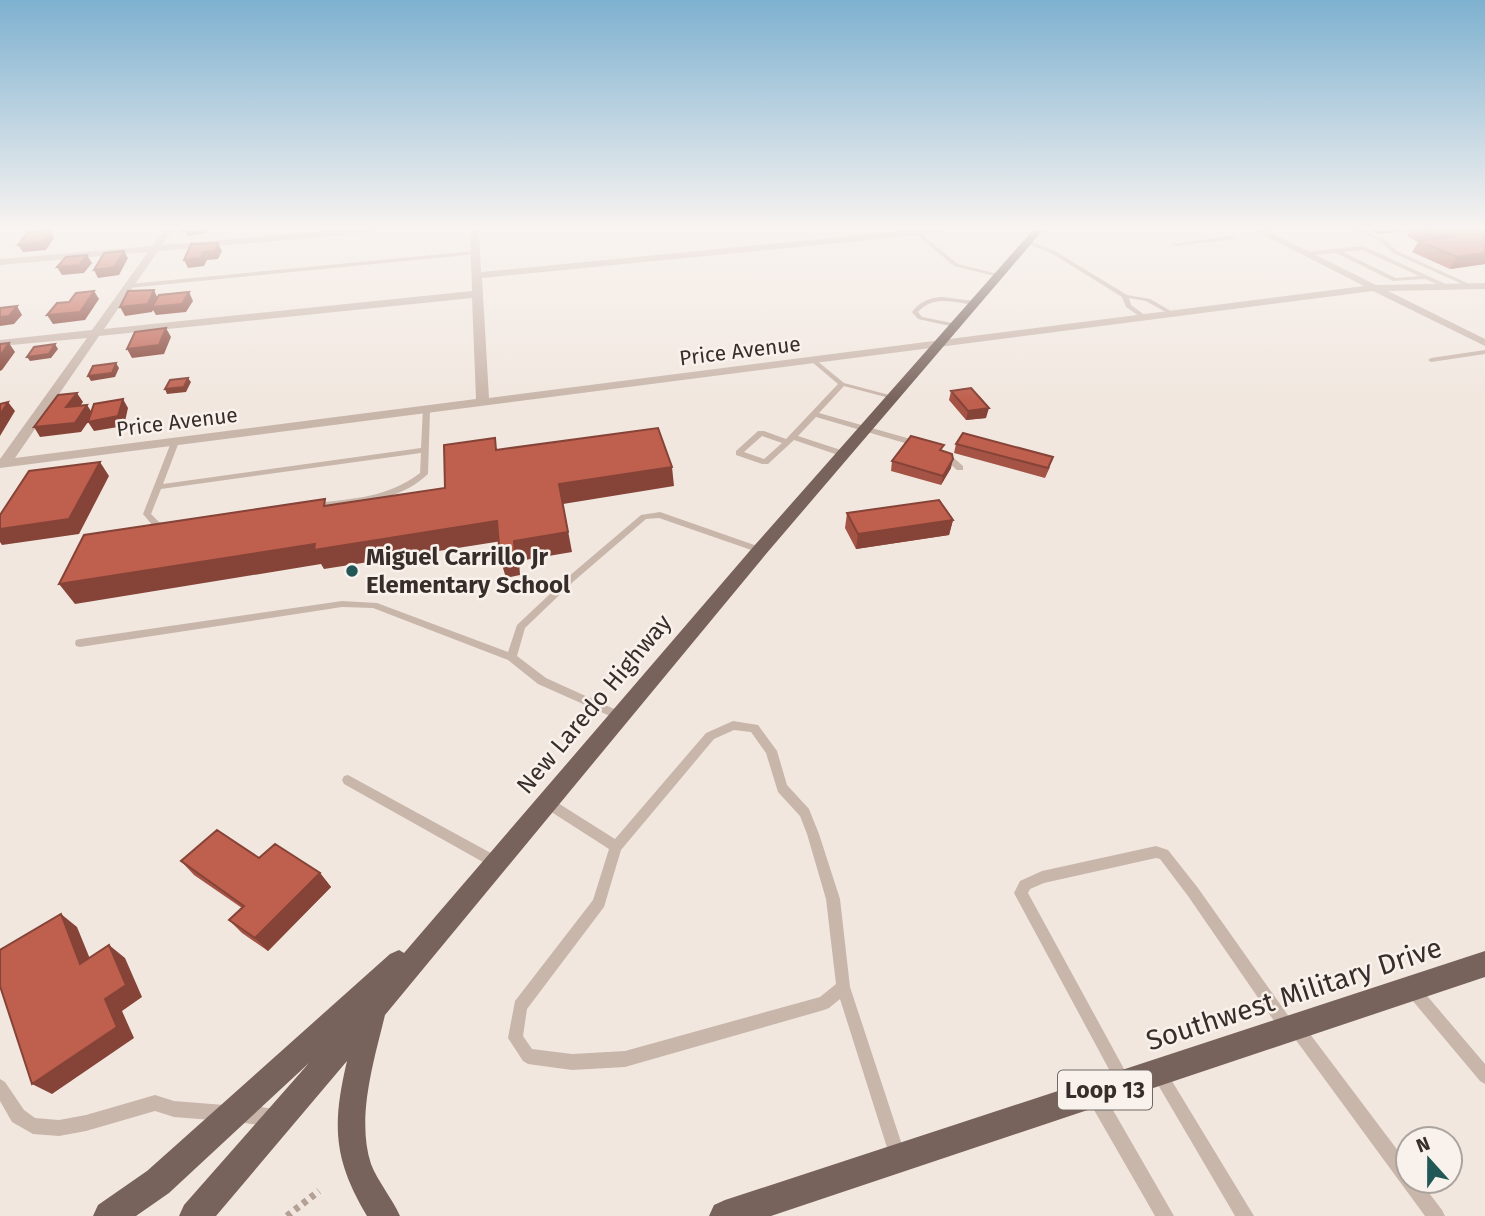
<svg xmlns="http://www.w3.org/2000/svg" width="1485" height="1216" font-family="'Fira Sans',sans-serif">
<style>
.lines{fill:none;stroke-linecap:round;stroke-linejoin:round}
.path{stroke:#b5a095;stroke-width:7;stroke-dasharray:5 5;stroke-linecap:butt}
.lane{fill:#c9b6ab;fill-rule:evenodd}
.street{fill:#c9b6ab;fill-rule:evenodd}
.primary{fill:#78635c;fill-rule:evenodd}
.wall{fill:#a45344}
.shaded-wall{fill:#864337}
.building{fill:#bf604f;stroke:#864337;stroke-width:2}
.poi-dot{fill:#215756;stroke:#f9f1eb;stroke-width:2.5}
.labels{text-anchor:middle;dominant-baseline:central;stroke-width:5;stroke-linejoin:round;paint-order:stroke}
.far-street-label{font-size:21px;fill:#372d2a;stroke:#f9f1eb}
.shield{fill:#f9f1eb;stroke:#716864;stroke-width:2}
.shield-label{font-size:23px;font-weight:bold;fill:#372d2a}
.poi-label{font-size:24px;font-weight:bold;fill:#372d2a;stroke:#f9f1eb;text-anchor:start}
.street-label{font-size:24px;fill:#372d2a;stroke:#f9f1eb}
.near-street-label{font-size:28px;fill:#372d2a;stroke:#f9f1eb}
</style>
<rect width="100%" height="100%" fill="#f1e7df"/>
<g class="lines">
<path class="path" d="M287,1216L319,1191"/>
<path class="lane" d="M1355,230H1361L1384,239L1397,251L1476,287L1471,288L1393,253L1380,241Z
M917,231L958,264L1002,275L999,277L954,266L915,233Z
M1232,236L1234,237V239L1176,246L1173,244Z
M1027,240L1055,251L1127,295L1150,299L1176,314L1171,315L1146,301L1129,298L1131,305L1147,317L1142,318L1126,307L1122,297L1051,253L1025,243L1024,242Z
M1363,246L1452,287L1453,288L1448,289L1425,279L1393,281L1336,253L1306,256L1303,254L1306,252ZM1362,250L1419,276L1396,278L1343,252Z
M475,251L478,253L477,254L129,288L126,286L129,284Z
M942,297L974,301L977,303L974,305C954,302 933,295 918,312L922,317L957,324V326L955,327L918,319L912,312C920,302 928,298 942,297Z
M1485,350V354L1431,362L1428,360L1431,358Z
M812,360H816L844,383L897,397L893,399L844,386L819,413L921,442V446H915L816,417L798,436L847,452V456H841L794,440L768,464H762L736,455V451L758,431H764L786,439L838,384L812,362ZM762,436L782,443L764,459L744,452Z
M423,408H429L430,410L428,474C404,497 371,502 339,506C330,507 319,510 312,506L316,503C353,499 389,497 420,473L421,453L161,489L151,514L159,522L172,524L173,526L172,528L153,526L143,514L172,440H175L179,442L163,484L421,448Z
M941,452H947L963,466V470H957L941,456Z
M660,512L763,548L764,550L760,553L757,552L659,518L646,519L574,581L525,628L517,656L546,678L623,713L624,716L623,719L619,720L538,684L508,660L373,608L342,607L80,647L76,646L75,643L76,640L80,639L342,601L377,603L508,652L517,625L568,577L641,515Z
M733,721L758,725L777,751L787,785L809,809L819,834L840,899L850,987L906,1157L904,1163L898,1165L892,1163L890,1157L840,999L829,1008L824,1010L625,1067L572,1070L528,1064L523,1061L508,1038L515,1001L593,900L609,849L542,806L540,802L542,798L546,797L550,798L615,839L706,733ZM734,730L751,732L766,753L778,792L800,816L807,834L826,899L836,984L820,997L625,1051L572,1054L532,1049L523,1036L527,1009L604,907L621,850L714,739Z
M348,775L500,858L501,862L500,866L495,868L490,866L344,784L342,780L344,776Z
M1156,846L1168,850L1198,888L1292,1021L1296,1020L1301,1022L1408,1164V1181H1420L1442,1210L1445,1216H1425L1290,1032L1286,1033L1281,1031L1188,896L1160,859L1156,858L1044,883L1030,889L1028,893L1129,1078L1132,1083L1129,1088L1124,1091L1119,1088L1014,893L1020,881L1042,871Z
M1412,982L1417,984L1485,1064V1084L1480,1081L1407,994L1405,989L1407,984Z
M1159,1065L1164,1068L1254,1216H1235L1154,1078L1151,1073L1154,1068Z
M0,1079L5,1082L24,1110L35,1118L59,1120L86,1115L155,1095L174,1101L224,1105L230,1107L232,1112L233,1108C245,1104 267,1107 279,1111L281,1117L279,1123C267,1127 245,1124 233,1120L231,1115L230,1119L224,1121L174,1117L155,1111L86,1131L59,1136L33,1134L12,1122L0,1101Z
M1096,1089L1102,1091L1174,1216H1155L1090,1103L1088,1097L1090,1091Z"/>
<path class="street" d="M164,230H173L162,245L339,230H373L368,233L158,251L104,329L472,291L470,230H479L481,272L913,230H944L939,233L482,278L489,398L1364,286L1254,230H1265L1376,285L1485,283V289L1388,291L1485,339V346L1373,291L0,468V459L87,338L0,346V340L92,330L148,252L0,265V259L152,246ZM472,298L476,399L15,458L99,336Z"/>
<path class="primary" d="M1033,230H1043L766,554L385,1015C374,1061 356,1118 371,1164C378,1182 392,1198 400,1216H367C333,1159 332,1125 347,1061L216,1216H179L184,1205L309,1063L169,1193L136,1216H93L98,1205L147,1171L390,954L399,950L404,953L754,546Z
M1485,951V977L771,1216H709L714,1205L725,1200Z"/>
</g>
<path class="wall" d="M1369,230H1484L1485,264L1450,269L1412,252L1418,242L1407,236L1410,230L1378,234Z
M951,391L986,418L966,420L949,400Z
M956,444L1050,467L1045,478L954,453Z
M943,451L951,468L941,485L891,471L892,461Z
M847,513L953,520L949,535L856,549L845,528Z
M259,858L320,873L331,887L268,951L242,933L229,920L242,908L194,875L181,861Z"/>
<path class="shaded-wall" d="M50,230L54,238L46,250L23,252L18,245Z
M179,230H208L207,233L188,236L186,232H180Z
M1380,230H1410L1378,234Z
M1450,233L1444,244L1428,245L1434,235Z
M218,243L222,251L218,259L207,260L204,266L188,268L184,260L203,252Z
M124,251L128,258L119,275L98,278L94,270Z
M1485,253V264L1450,269L1457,257Z
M87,255L92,263L84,273L62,275L57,267Z
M154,290L158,299L189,292L193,301L186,312L156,315L153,310L152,312L125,316L120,307Z
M94,291L99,299L85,320L53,324L47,315Z
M17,306L22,315L14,324L0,326V317Z
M166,328L171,337L164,354L132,358L127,349Z
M9,343L15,352L2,370L0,371V356Z
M55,344L58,349L51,358L30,361L27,357Z
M116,363L119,368L115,377L91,381L88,376Z
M188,378L191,382L186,392L167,394L165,389Z
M77,393L83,402L72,417L66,407Z
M123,399L128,408L124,426L94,431L88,422L81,432L40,437L34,427L87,405L93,414Z
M8,402L15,411L0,436V415Z
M989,408L986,418L966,420L968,411Z
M953,459L951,468L941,485L943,476Z
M100,462L109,476L79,534L2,545L0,542V529Z
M672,467L674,486L563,504L572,552L519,561L520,575L506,578L500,558L559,484Z
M953,520L949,535L856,549L858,534Z
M497,521L502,541L324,569L321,564L75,604L59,584L315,544Z
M320,873L331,887L268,951L255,938Z
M61,914L77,927L97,976L80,964Z
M109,945L125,958L142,997L122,1011L134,1038L52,1094L32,1084L105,999Z"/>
<path class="building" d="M50,230L42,242L18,245L27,233Z
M1423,230H1484L1485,253L1457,257L1419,241L1458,236L1450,233L1434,235Z
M218,243L215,251L203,252L201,258L184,260L191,244Z
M124,251L114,267L94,270L104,253Z
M87,255L79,265L57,267L66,257Z
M154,290L148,304L120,307L128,291Z
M94,291L80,312L47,315L57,303L69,302L76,293Z
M189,292L182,304L152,307L159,295Z
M17,306L9,316L0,317V308Z
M166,328L159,345L127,349L135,332Z
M9,343L0,356V344Z
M55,344L49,354L27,357L34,347Z
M116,363L112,373L88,376L93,366Z
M188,378L184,387L165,389L170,380Z
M971,388L989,408L968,411L951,391Z
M77,393L66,407L87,405L75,423L34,427L58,395Z
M123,399L118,416L88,422L94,404Z
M8,402L0,415V404Z
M658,428L672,467L559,484L568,532L514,541L515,556L500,558L497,521L314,550L315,544L59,584L84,535L325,499L324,506L445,488L444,445L495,438L496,450Z
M963,433L1053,457L1048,468L956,444Z
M911,436L944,445L940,450L952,454L953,459L943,476L892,461Z
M100,462L69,519L0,529V515L29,471Z
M939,500L953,520L858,534L847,513Z
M217,830L259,858L275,844L320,873L255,938L229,920L244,906L181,861Z
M61,914L80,964L109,945L126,985L105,999L117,1027L32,1084L0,986V950Z"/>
<linearGradient id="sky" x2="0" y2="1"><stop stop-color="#7eb1d0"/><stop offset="0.57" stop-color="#f9f4f1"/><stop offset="1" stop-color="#f9f4f1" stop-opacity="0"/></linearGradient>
<rect width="1485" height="400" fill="url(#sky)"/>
<circle class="poi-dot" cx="352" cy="571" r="7"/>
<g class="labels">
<g class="far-street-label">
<text transform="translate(740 351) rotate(-7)">Price Avenue</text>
<text transform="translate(177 422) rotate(-7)">Price Avenue</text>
</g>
<rect class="shield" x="1058" y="1070.5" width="94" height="39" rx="5"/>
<g class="shield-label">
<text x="1105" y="1090">Loop 13</text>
</g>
<g class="poi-label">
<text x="366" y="557">Miguel Carrillo Jr<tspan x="366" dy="28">Elementary School</tspan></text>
</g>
<g class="street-label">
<text transform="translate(594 704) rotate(-50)">New Laredo Highway</text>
</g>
<g class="near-street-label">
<text transform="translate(1294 994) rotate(-18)">Southwest Military Drive</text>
</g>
</g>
<g transform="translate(1429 1160) rotate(339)"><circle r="33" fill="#f9f1eb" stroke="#aba39e" stroke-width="2"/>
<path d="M0-5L12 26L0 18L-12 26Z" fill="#215756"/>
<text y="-10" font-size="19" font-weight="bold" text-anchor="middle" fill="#372d2a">N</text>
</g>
</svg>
